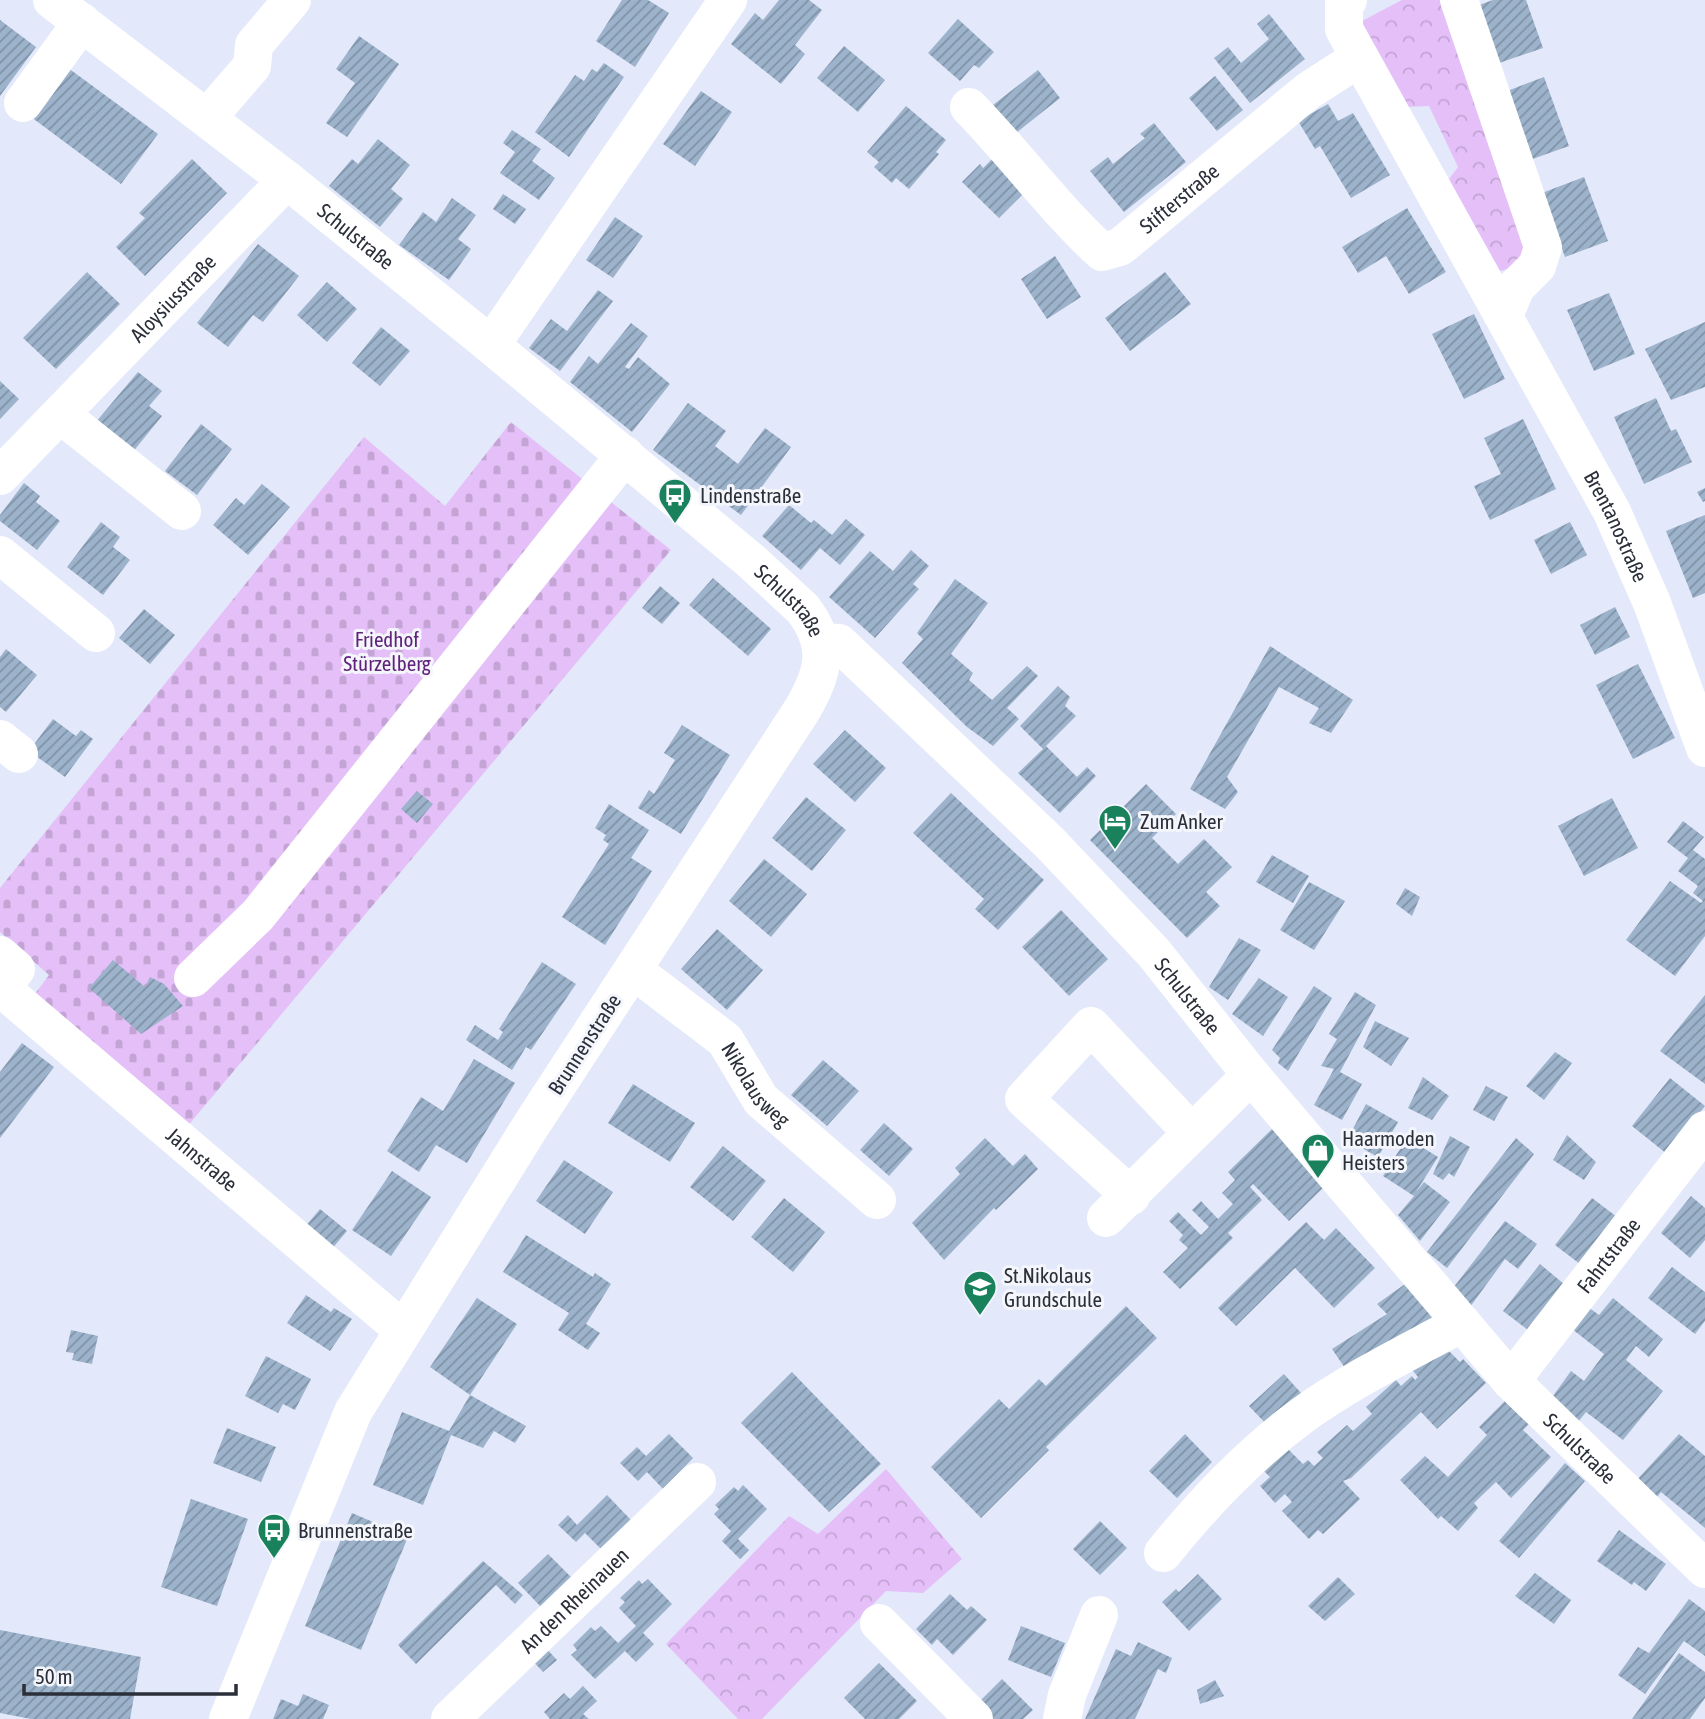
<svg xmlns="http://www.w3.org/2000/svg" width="1705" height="1719" font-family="'Asap Condensed',sans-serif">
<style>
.cemetery{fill:url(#cemetery-stones)}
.park{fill:url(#park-crowns)}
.building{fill:url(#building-hatch)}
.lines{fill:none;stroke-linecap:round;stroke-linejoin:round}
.minor{stroke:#fff;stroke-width:38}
.labels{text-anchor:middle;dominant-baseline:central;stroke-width:6;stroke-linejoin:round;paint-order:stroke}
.street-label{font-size:21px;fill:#2b2f3a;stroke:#f4f6fc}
.poi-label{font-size:21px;fill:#2b2f3a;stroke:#f4f6fc;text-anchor:start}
.park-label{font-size:21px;fill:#60227b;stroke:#f4f6fc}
</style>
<defs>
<pattern id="cemetery-stones" width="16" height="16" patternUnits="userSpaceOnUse" patternTransform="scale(1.75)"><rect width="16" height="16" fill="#e4bff8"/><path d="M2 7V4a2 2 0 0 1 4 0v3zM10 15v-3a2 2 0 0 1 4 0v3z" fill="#c4a4d5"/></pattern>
<pattern id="park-crowns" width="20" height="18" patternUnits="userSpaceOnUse" patternTransform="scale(1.75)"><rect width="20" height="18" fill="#e4bff8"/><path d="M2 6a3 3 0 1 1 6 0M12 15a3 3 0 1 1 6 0" fill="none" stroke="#c4a4d5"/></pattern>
<pattern id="building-hatch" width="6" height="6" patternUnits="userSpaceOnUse" patternTransform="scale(1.75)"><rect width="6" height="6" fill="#9cb3cb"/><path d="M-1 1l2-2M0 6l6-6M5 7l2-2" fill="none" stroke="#7f92a6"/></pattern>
</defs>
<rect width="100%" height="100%" fill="#e3e9fb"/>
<path class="cemetery" d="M511,422L671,550L186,1128L32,998L49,975L0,932V888L364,437L445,506Z"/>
<path class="park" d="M1402,0H1443L1527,242L1518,266L1500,271L1447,182L1458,167L1429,106L1406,107L1360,22Z
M886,1469L962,1559L923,1593L886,1591L762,1719H738L666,1644L789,1516L818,1534Z"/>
<path class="building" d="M622,0H648L669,13L635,67L596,41Z
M779,0H809L822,10L795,45L805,54L781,84L731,44L755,13L763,20Z
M1493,0H1526L1543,48L1499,63L1479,5Z
M1269,14L1305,59L1250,103L1214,58L1228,47L1241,63L1269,39L1257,24Z
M958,19L994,52L979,68L974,65L960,81L928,53Z
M0,20L36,47L0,96Z
M359,36L399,64L347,137L326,123L355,83L336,69Z
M844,46L885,80L858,112L817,78Z
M60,62L158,134L121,184L23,111Z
M604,63L624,77L569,157L535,132L575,75L584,81L592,69L597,72Z
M1038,70L1060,98L1016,133L993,105Z
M1215,76L1243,110L1217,131L1189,98Z
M1544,77L1569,146L1527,161L1502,93Z
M701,91L732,112L695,166L663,144Z
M1328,104L1338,121L1353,113L1390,175L1351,198L1320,146L1315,149L1298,121Z
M906,106L946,140L936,152L939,154L909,189L896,178L892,183L874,167L879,162L867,152Z
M1154,123L1186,162L1124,212L1090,171L1108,157L1113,164L1145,138L1140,134Z
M512,130L541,149L532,161L555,178L539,200L500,173L515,152L503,143Z
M378,139L410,165L391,189L403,199L380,227L329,186L352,159L358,164Z
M998,153L1031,186L999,218L962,182L980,164L983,168Z
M192,159L227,193L145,276L116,247L145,218L139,213Z
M1584,177L1608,241L1565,257L1542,193Z
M503,194L526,209L515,224L493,209Z
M452,198L476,215L458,239L471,249L449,280L399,245L423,212L436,222Z
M1407,208L1446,272L1409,294L1386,256L1358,273L1342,247Z
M615,217L643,236L613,278L586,260Z
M258,244L299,276L263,322L253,315L228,347L197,323Z
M1055,256L1081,297L1047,319L1021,279Z
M87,272L120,304L56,369L23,338Z
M1165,272L1191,304L1130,351L1105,318Z
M327,282L357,309L327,342L297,315Z
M598,290L613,301L560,371L529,348L551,319L567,331Z
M1609,293L1635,354L1594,371L1567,310Z
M1474,314L1505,379L1464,399L1432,334Z
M1705,322V387L1671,400L1645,349Z
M631,323L648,336L625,367L629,369L638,357L670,384L632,432L570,382L589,356L598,364Z
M381,327L410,351L380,386L352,363Z
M138,372L162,391L149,406L162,416L132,453L95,423Z
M0,381L19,399L0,419Z
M1656,398L1671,431L1676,429L1692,462L1644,484L1614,417Z
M688,403L726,431L715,446L738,464L765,428L791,447L741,515L653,450Z
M1523,419L1556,489L1490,520L1474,486L1501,474L1484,438Z
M201,424L232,449L197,495L165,471Z
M24,483L40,496L36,502L60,521L37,550L0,521V515Z
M262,484L290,507L248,555L213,525L236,498L244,505Z
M1705,488V501L1703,502L1697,492Z
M789,505L811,523L814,520L832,535L846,519L865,535L840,565L820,548L801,570L762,536Z
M1705,515V593L1693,598L1666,531Z
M101,522L120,537L113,547L130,560L103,595L67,567Z
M1570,522L1587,555L1551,574L1534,540Z
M911,550L929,566L913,584L919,589L875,638L829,597L870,551L893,571Z
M713,578L771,629L748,656L689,605Z
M955,579L988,603L951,654L973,673L969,680L992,700L1027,666L1038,676L1007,708L1019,719L993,746L967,727L902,663L923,639L917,633Z
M660,586L680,603L662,624L642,608Z
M1615,607L1630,637L1595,655L1580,625Z
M144,609L175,635L150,664L119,638Z
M1270,646L1353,700L1331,733L1309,723L1319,708L1279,687L1227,777L1238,792L1225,809L1190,789Z
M6,649L37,675L6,712L0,707V657Z
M1638,664L1675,738L1633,759L1596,685Z
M1058,686L1070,697L1065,706L1076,716L1046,746L1077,777L1087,767L1096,776L1060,813L1018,773L1043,749L1020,726Z
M53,719L76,736L81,730L93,739L65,777L29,751Z
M682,725L730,755L681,834L638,808L649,790L654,794L675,760L664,753Z
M845,730L886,768L855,802L813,764Z
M1146,784L1176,814L1152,838L1178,864L1204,839L1232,867L1206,892L1220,906L1187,938L1090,840Z
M417,791L433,804L417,823L401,809Z
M951,793L1044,880L998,930L975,909L984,899L913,833Z
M806,797L846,830L812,871L772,838Z
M1612,798L1638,848L1584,876L1558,826Z
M609,804L649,830L631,858L652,871L605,945L562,917L609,844L603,840L606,835L595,828Z
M1683,821L1704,837L1693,850L1705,859V936L1675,976L1626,940L1670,881L1701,903L1703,901L1693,893L1698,886L1678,871L1688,858L1667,842Z
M1272,855L1309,876L1293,903L1256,882Z
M764,859L807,894L771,937L729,901Z
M1309,882L1345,901L1314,950L1280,930Z
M1405,888L1420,897L1412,916L1396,904Z
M1061,910L1108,959L1069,996L1022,947Z
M717,929L763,970L727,1010L681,969Z
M1239,938L1261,950L1228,1000L1209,987Z
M113,960L145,987L150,977L164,984L183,1006L141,1034L89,988Z
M542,962L576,984L531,1050L526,1047L512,1070L466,1040L475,1025L498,1040L503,1032L499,1029Z
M1259,978L1288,997L1263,1036L1232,1014Z
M1314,986L1332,998L1288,1071L1278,1063L1280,1058L1272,1050Z
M1355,992L1376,1005L1340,1072L1362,1084L1342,1120L1314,1105L1334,1069L1321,1066L1337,1039L1329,1034Z
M1705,995V1084L1660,1051Z
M1375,1021L1409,1038L1391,1066L1363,1047Z
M22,1043L54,1067L0,1138V1072Z
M1555,1052L1572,1063L1544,1100L1526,1086Z
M474,1059L515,1083L467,1163L436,1145L419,1172L387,1151L421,1097L443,1111Z
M823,1060L859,1091L827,1126L791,1095Z
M1423,1077L1449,1096L1432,1120L1408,1108Z
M1670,1078L1705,1106L1667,1154L1632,1126Z
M633,1084L695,1123L670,1162L608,1123Z
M1486,1086L1508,1097L1494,1121L1473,1110Z
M1366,1104L1398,1122L1378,1157L1347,1140Z
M884,1123L913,1149L889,1176L860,1150Z
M1272,1129L1326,1185L1289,1221L1253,1184L1250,1187L1262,1200L1228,1233L1233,1238L1180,1289L1163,1272L1188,1248L1179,1240L1183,1235L1169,1221L1178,1212L1201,1235L1209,1227L1192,1210L1201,1201L1218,1219L1233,1204L1222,1193L1235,1180L1228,1172Z
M1567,1135L1596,1162L1584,1180L1553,1160Z
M1450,1136L1470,1147L1454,1177L1449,1173L1443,1180L1433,1174Z
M985,1138L1013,1166L1025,1154L1038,1169L996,1210L994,1208L944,1260L912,1223L960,1174L955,1168Z
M1407,1138L1438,1157L1416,1192L1424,1182L1450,1202L1420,1241L1398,1215L1414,1196L1383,1176Z
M1516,1138L1534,1154L1447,1268L1427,1252Z
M723,1146L766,1181L733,1221L690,1187Z
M564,1160L613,1192L585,1234L536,1201Z
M392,1171L431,1197L391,1256L352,1230Z
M1691,1196L1705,1208V1240L1690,1258L1661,1233Z
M784,1198L825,1232L793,1272L751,1237Z
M1592,1198L1617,1217L1580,1264L1555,1245Z
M320,1209L347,1231L331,1250L304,1228Z
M1505,1221L1537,1244L1518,1269L1505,1259L1470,1307L1453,1288Z
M1306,1222L1324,1240L1336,1228L1375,1268L1334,1308L1295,1268L1236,1326L1218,1308Z
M526,1235L593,1277L595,1273L611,1284L586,1324L600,1333L588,1350L558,1330L569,1313L503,1272Z
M1540,1264L1564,1284L1528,1330L1503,1311Z
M1672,1267L1705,1292V1321L1695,1334L1648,1298Z
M1412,1279L1437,1316L1347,1371L1332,1349L1387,1314L1377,1304Z
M306,1295L331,1312L334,1308L352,1319L330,1351L287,1323Z
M477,1298L517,1324L470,1395L430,1367Z
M1613,1298L1663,1339L1649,1357L1636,1346L1626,1360L1663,1391L1623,1440L1586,1412L1578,1422L1553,1396L1571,1371L1584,1381L1604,1354L1572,1329L1588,1307L1599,1315Z
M1126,1306L1157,1338L1046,1447L1049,1450L981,1518L931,1467L999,1399L1009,1409L1039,1379L1046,1386Z
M71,1330L98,1336L92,1364L72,1360L74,1353L66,1352Z
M1447,1349L1460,1362L1463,1359L1486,1383L1437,1429L1421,1412L1351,1478L1343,1481L1360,1499L1323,1534L1318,1530L1309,1539L1282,1511L1292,1502L1285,1494L1275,1503L1260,1486L1270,1477L1264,1471L1288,1449L1303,1464L1308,1460L1314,1466L1323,1458L1317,1452L1347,1425L1353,1431L1372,1414L1366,1407L1396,1380L1401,1386L1412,1376L1415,1380L1418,1377L1409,1366Z
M266,1356L311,1379L295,1410L283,1404L278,1413L245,1396Z
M792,1372L881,1464L829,1512L741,1423Z
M1284,1374L1301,1393L1267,1425L1249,1406Z
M470,1395L526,1426L515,1443L494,1431L483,1448L451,1435L423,1505L373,1485L402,1412L449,1431Z
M1508,1398L1532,1421L1523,1430L1551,1457L1511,1498L1496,1482L1474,1503L1478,1508L1458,1531L1441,1516L1438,1519L1400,1480L1425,1456L1448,1477L1487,1435L1479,1427Z
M227,1428L276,1447L261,1482L213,1463Z
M669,1434L693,1458L663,1489L647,1472L638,1481L620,1463L637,1447L646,1456Z
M1185,1434L1212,1462L1177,1498L1149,1471Z
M1679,1434L1705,1456V1528L1661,1492L1654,1501L1634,1483Z
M1565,1463L1585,1481L1519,1558L1499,1541Z
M743,1485L767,1509L738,1539L749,1550L740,1559L722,1541L731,1531L714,1514L719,1509L715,1505L734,1487L738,1491Z
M607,1495L631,1520L601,1549L585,1533L576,1542L558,1525L568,1515L577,1525Z
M191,1499L248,1519L217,1606L161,1587Z
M352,1513L408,1537L361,1650L305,1626Z
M1100,1521L1127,1548L1100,1575L1073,1549Z
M1619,1530L1666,1564L1646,1591L1634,1582L1632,1585L1597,1561Z
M548,1554L572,1578L542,1608L518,1583Z
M483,1561L523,1595L515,1604L496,1585L416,1664L398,1645Z
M1535,1573L1571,1600L1554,1624L1515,1596Z
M1198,1574L1222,1599L1189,1631L1162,1602L1176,1589L1179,1592Z
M1338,1577L1355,1594L1325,1621L1308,1606Z
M648,1579L672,1604L643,1633L654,1644L636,1662L625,1651L595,1679L571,1655L577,1650L573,1645L591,1627L595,1631L601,1626L618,1643L636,1626L619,1608L625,1602L620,1598L639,1580L642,1584Z
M950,1594L967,1610L971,1606L987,1620L953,1655L937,1639L932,1645L916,1629Z
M1689,1599L1705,1611V1656L1684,1641L1645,1694L1618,1675L1638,1647L1649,1653Z
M1021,1626L1065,1643L1051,1677L1008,1660Z
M0,1630L141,1657L130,1719H31L0,1713Z
M1138,1642L1172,1658L1166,1673L1158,1669L1135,1719H1085L1116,1649L1131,1656Z
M544,1646L557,1660L543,1672L531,1659Z
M1679,1653L1705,1672V1698L1690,1719H1632Z
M879,1663L917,1701L899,1719H865L844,1698Z
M1002,1679L1033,1710L1023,1719H987L974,1707Z
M1215,1680L1224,1696L1200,1704L1197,1690Z
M583,1686L597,1701L583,1714L589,1719H550L544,1712L564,1693L570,1699Z
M303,1694L329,1705L323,1719H273L281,1699L298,1706Z"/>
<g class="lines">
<g class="minor">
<path id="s1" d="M52,0L287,180L491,345L751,561L803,609C831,646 824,673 802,710L530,1127L353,1412L228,1719"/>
<path id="s2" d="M1348,0L1344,3V29L1612,512L1652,603L1705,748"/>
<path d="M1459,0L1543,247L1537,266L1516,287L1504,316"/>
<path d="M23,103L82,22"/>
<path id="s3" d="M969,107C1015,154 1053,207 1102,252L1120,247L1308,91L1359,58"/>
<path d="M207,118L252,66L254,45L292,0"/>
<path d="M491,345L728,0"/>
<path d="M61,415L182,511"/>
<path id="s4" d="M0,476L287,180"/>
<path d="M0,555L96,633"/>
<path id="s5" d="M820,642L839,643L1050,843L1154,953L1251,1075L1511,1381L1705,1569"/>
<path d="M0,739L19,754"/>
<path d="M0,955L16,969L0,991"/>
<path id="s6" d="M633,970L725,1040L761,1100L877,1200"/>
<path d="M193,978L258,915L625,455"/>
<path id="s7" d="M1,988L402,1329"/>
<path d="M1131,1196L1024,1099L1091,1026L1192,1133"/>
<path d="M1106,1218L1251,1075"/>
<path id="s8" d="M1511,1381L1705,1130"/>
<path d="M1163,1553C1204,1502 1251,1453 1304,1414C1353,1379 1409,1352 1462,1323"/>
<path d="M879,1623L974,1719"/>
<path id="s9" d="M450,1719L697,1482"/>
<path d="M1062,1719L1067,1695L1099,1615"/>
</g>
</g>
<defs>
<symbol id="bus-pin" viewBox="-11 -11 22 30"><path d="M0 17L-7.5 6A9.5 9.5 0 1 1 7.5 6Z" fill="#19815c" stroke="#f4f6fc"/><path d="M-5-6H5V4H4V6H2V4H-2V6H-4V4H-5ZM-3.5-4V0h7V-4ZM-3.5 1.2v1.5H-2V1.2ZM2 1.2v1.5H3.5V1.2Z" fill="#fff"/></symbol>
<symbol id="hotel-pin" viewBox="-11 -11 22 30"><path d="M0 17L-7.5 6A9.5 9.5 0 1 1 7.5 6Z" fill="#19815c" stroke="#f4f6fc"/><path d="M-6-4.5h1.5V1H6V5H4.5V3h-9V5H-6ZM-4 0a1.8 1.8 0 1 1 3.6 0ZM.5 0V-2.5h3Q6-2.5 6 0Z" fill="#fff"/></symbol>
<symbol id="shop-pin" viewBox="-11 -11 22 30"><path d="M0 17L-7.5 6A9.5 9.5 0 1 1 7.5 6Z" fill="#19815c" stroke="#f4f6fc"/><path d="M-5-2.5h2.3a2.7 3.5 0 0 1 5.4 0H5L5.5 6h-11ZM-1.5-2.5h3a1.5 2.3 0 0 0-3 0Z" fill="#fff"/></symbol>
<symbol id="school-pin" viewBox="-11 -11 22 30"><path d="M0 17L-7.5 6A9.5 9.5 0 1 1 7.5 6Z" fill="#19815c" stroke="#f4f6fc"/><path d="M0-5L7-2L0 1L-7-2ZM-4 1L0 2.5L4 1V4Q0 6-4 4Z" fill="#fff"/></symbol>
</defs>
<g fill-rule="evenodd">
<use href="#bus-pin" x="656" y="476" width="38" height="52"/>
<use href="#hotel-pin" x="1096" y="802" width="38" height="52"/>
<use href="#shop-pin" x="1299" y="1131" width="38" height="52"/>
<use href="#school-pin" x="961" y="1268" width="38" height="52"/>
<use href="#bus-pin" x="255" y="1511" width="38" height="52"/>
</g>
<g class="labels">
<g class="street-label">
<text stroke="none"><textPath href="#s3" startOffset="292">Stifterstraße</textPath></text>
<text stroke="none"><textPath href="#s1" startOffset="385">Schulstraße</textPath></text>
<text stroke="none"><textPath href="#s4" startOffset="248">Aloysiusstraße</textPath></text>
<text stroke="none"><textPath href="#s2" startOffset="598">Brentanostraße</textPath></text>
<text stroke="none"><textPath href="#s1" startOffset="952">Schulstraße</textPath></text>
<text stroke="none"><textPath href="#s5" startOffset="516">Schulstraße</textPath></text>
<text transform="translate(584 1044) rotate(-57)">Brunnenstraße</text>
<text stroke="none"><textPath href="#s6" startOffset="170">Nikolausweg</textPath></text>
<text stroke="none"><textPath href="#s7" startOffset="264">Jahnstraße</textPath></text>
<text stroke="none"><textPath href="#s8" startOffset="159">Fahrtstraße</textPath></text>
<text stroke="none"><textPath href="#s5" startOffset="1115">Schulstraße</textPath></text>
<text stroke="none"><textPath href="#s9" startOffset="172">An den Rheinauen</textPath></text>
</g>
<g class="poi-label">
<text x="700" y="495">Lindenstraße</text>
<text x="1140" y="821">Zum Anker</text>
<text x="1342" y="1138">Haarmoden<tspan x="1342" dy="24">Heisters</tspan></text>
<text x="1004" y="1275">St.Nikolaus<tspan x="1004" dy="24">Grundschule</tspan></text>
<text x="298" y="1530">Brunnenstraße</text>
</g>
<g class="park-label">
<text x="387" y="639">Friedhof<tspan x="387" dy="24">Stürzelberg</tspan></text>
</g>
</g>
<path d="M24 1684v10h212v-10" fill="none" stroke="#2b2f3a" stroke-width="3.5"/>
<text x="35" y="1684" font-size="21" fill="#2b2f3a" stroke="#f4f6fc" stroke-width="5" paint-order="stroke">50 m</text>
</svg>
